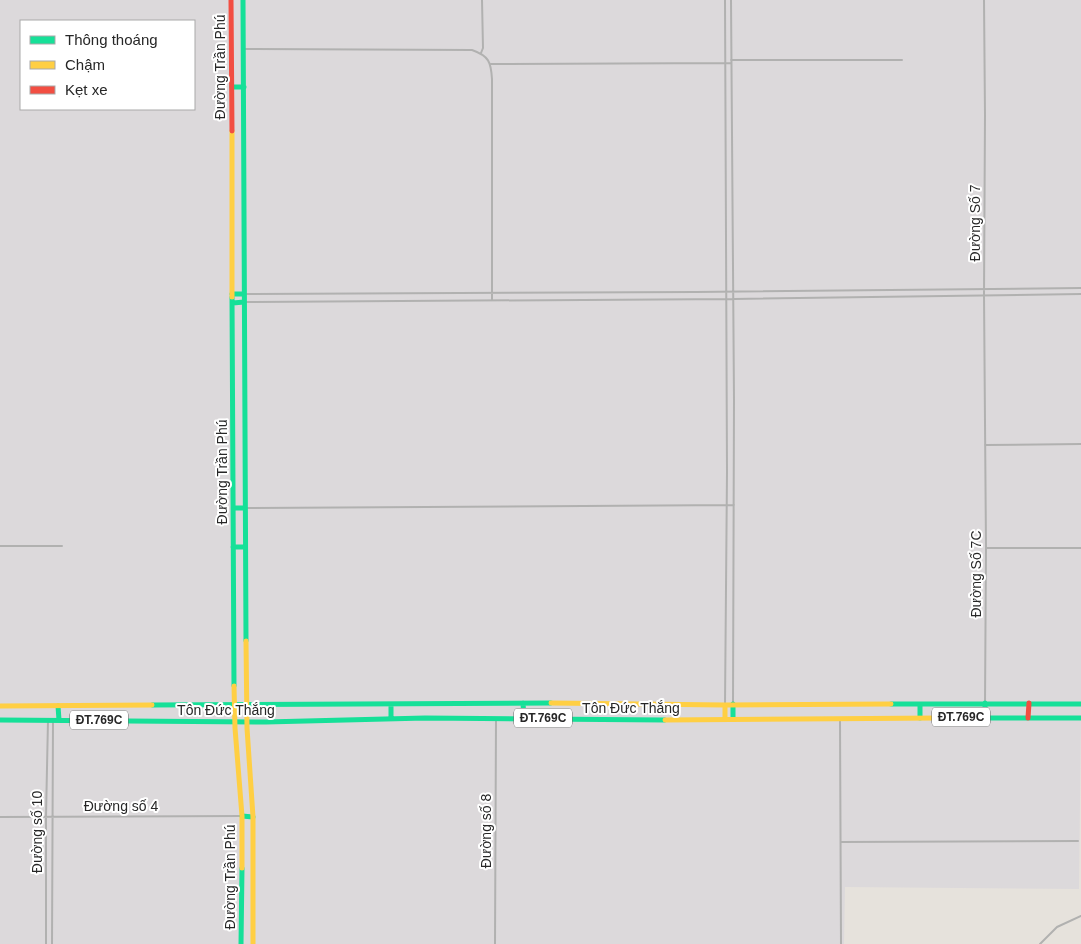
<svg xmlns="http://www.w3.org/2000/svg" width="1081" height="944" font-family="Helvetica,sans-serif">
<style>
.industrial{fill:#dcd9db;fill-rule:evenodd}
.lines{fill:none;stroke-linecap:round;stroke-linejoin:round}
.street{stroke:#b1b1b0;stroke-width:2}
.fast{stroke:#16e098;stroke-width:5}
.slow{stroke:#ffcf43;stroke-width:5}
.jam{stroke:#f24e42;stroke-width:5}
.labels{text-anchor:middle;dominant-baseline:central;stroke-width:4;stroke-linejoin:round;paint-order:stroke}
.shield{fill:#fff;stroke:#686868;stroke-width:1}
.shield-label{font-size:12px;font-weight:bold;fill:#272727}
.street-label{font-size:14px;fill:#272727;stroke:#fff}
</style>
<rect width="100%" height="100%" fill="#e6e2dc"/>
<path class="industrial" d="M0,0H1081V712L1079,889L845,887L844,944H0ZM21,21H194V109H21Z"/>
<g class="lines">
<path class="street" d="M725,0L727,472L725,705
M731,0L734,400L733,704
M984,0L985,115L984,295L986,548L985,703
M243,49L472,50C489,56 491,62 492,79V300
M481,53L483,48L482,0
M731,60H902
M491,64L731,63
M244,294L696,292L1081,288
M244,302L734,299L1081,294
M985,445L1081,444
M246,508L734,505
M0,546H62
M986,548H1081
M840,719L841,944
M0,817L242,816
M841,842L1078,841
M46,944V816L48,720
M52,944L53,721
M495,944L496,719
M1040,944L1057,927L1081,916"/>
<path class="fast" d="M243,0L246,641
M232,87H244
M232,294H244
M232,297L234,686
M233,303L244,302
M233,508H245
M233,547H245
M523,703L524,718
M985,703V717
M391,704V718
M733,704V719
M891,704H1081
M920,704V718
M152,705L551,703
M58,706L59,720
M940,718H1081
M0,720L266,722L425,718L665,720
M242,816L253,817
M241,944L242,868"/>
<path class="slow" d="M232,131V297
M246,641L247,728L253,817V944
M234,686L235,728L242,816V868
M551,703L725,705L891,704
M725,705V719
M0,706L152,705
M665,720L940,718"/>
<path class="jam" d="M231,0L232,131
M1028,718L1029,703"/>
</g>
<g class="labels">
<g class="shield">
<rect x="932" y="707.5" width="58" height="19" rx="4"/>
<rect x="514" y="708.5" width="58" height="19" rx="4"/>
<rect x="70" y="710.5" width="58" height="19" rx="4"/>
</g>
<g class="shield-label">
<text x="961" y="717">ĐT.769C</text>
<text x="543" y="718">ĐT.769C</text>
<text x="99" y="720">ĐT.769C</text>
</g>
<g class="street-label">
<text transform="translate(220 67) rotate(-90)">Đường Trần Phú</text>
<text transform="translate(975 223) rotate(-90)">Đường Số 7</text>
<text transform="translate(222 472) rotate(-90)">Đường Trần Phú</text>
<text transform="translate(976 574) rotate(-90)">Đường Số 7C</text>
<text x="631" y="708">Tôn Đức Thắng</text>
<text x="226" y="710">Tôn Đức Thắng</text>
<text x="121" y="806">Đường số 4</text>
<text transform="translate(486 831) rotate(-90)">Đường số 8</text>
<text transform="translate(37 832) rotate(-90)">Đường số 10</text>
<text transform="translate(230 877) rotate(-90)">Đường Trần Phú</text>
</g>
</g>
<rect x="20" y="20" width="175" height="90" fill="#ffffff" stroke="#a9a9a9"/>
<rect x="30" y="36" width="25" height="8" fill="#16e098" stroke="#a9a9a9"/>
<text x="65" y="45" font-size="15" fill="#272727">Thông thoáng</text>
<rect x="30" y="61" width="25" height="8" fill="#ffcf43" stroke="#a9a9a9"/>
<text x="65" y="70" font-size="15" fill="#272727">Chậm</text>
<rect x="30" y="86" width="25" height="8" fill="#f24e42" stroke="#a9a9a9"/>
<text x="65" y="95" font-size="15" fill="#272727">Kẹt xe</text>
</svg>
